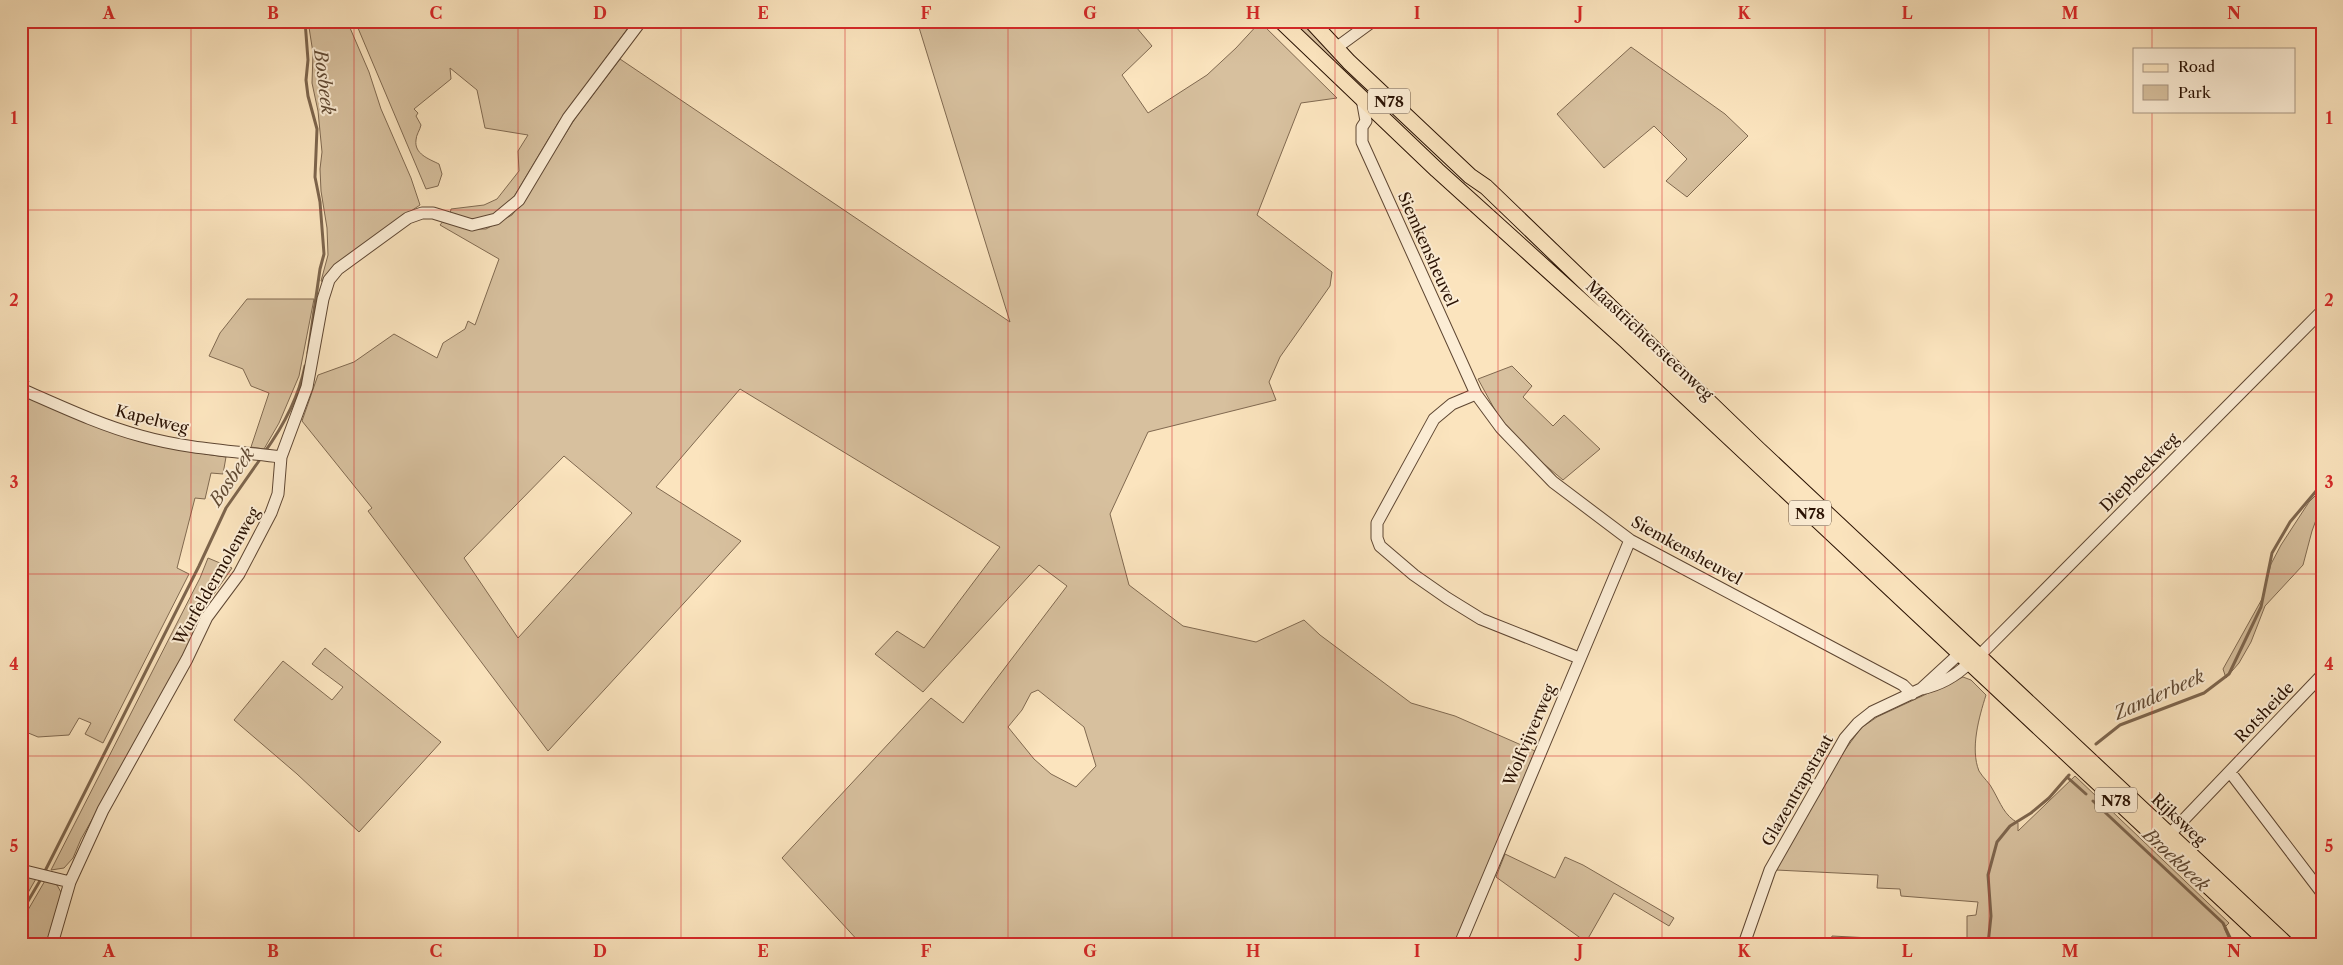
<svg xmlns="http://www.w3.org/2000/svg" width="2343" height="965" font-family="'Libre Caslon Text',serif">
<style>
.green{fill:#d7c09e;stroke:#806950;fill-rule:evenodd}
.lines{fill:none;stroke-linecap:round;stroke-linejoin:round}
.stream{stroke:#7d654d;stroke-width:3}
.minor-casing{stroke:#5e4632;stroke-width:13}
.major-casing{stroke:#2a1203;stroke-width:17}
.minor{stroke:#fcedd5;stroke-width:11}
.major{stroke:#fbe4be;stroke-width:15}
.grid{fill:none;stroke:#d62828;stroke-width:1;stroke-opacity:0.55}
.labels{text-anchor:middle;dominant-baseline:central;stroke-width:4;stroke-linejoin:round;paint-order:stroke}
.shield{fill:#fcedd5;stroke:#695442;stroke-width:1}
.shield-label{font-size:15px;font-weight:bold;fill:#2a1203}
.street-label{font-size:16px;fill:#2a1203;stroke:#fcedd5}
.water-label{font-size:18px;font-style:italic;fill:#614a34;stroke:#fcedd5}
.neatline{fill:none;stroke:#d62828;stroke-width:2}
.grid-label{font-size:16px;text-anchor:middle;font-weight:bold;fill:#d62828}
</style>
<rect width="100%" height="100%" fill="#fbe4be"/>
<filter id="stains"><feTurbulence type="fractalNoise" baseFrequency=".004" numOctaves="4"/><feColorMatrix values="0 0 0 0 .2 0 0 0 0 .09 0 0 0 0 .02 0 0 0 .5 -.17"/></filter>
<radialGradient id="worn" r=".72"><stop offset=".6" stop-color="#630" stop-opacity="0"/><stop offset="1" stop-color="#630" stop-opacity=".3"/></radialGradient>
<path class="green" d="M308,21H347L369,72L381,109L411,178L420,205L399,219L324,282L321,281L328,255L327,228L321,191L320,169L322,152L318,111L312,83L313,53Z
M355,21H617L631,24L558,123L512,200L492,216L475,220L450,214L451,209L484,205L497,199L519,171L518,151L528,135L485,128L477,90L450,68L451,79L414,109L418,113L416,116L421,125C420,130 416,135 416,140C414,154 429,159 439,164L442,174L438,186L426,189Z
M917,21H1131L1152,46L1122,75L1148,113L1207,75L1236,48L1260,22L1337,98L1301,103L1257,215L1332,272L1330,286L1280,357L1269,382L1276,400L1148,432L1110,514L1129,585L1183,626L1256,642L1304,620L1320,635L1411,703L1455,716L1535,751L1456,944H861L782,858L931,698L963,723L1067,586L1039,565L923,692L875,654L897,631L924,648L1000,547L740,389L656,487L741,541L548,751L368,511L372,508L302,421L318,375L354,362L394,334L437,358L443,343L465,329L468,321L475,325L499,259L440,225L444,220L470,229H486L512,215L527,195L576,117L620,59L1010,322ZM564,456L632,513L518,638L464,558ZM1038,690L1084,727L1096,766L1076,787L1051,774L1034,759L1008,727L1022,710L1031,693Z
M1285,21H1303L1371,91L1368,94Z
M1631,47L1725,114L1748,136L1687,197L1666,181L1687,159L1654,126L1604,168L1557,114Z
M247,299H314L299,376L279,423L264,449L251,447L269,393L251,386L243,369L209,356L220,333Z
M1512,366L1532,386L1523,397L1553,426L1564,415L1600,449L1563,480L1525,448L1501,421L1478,379Z
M21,378L29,381L24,394L205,454L226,457L223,474L211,473L205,499L195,498L177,568L189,574L103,743L85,734L91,723L79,718L69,735L38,737L21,730Z
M2322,489V516L2316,520L2312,531L2303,565L2265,606L2251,642L2239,663L2226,678L2223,669L2262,599L2271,564L2281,545L2309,502Z
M208,558L232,568L207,604L173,677L81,839L73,858L64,868L51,870L200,578Z
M325,648L441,742L359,832L297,774L234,720L283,661L332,700L343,687L312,664Z
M1963,677L1971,680L1986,695C1979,717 1970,749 1979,771C1983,778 1990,783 1993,790C2001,804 2004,815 2018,823V831L2075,776L2229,923L2224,928L2231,944H1830L1832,936L1967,943V916L1976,915L1978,902L1901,896L1900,889L1877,888L1878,875L1776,870L1814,800L1845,750L1861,728L1877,717Z
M1505,854L1555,878L1565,857L1583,865L1674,918L1669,926L1614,893L1586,942L1496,877Z
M21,873L37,877L21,905Z
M46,879L57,885L62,894L49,944H21V922Z"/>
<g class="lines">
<path class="stream" d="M305,21L308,60L306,80L308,96L317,129L315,177L320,202L324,254L320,269L308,353
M264,453C282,428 299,396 305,366
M2096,744L2120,725L2204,693L2229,674L2261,607L2272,553L2290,522L2322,484
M2067,777L2086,794
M2093,801L2223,923L2233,944
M44,873L199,566L226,508L261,458
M21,913L41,879
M1988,944L1991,916L1988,875L1997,842L2010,826L2031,813L2049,798L2069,775"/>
<defs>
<path id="minor" d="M1336,48L1373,21
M1362,99L1366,121L1362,127V142L1476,394L1501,428L1553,482L1630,540L1903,685L1912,694
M21,389C60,406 100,425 141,436C187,449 234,451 281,457
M1476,394L1452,404L1434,419L1377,523V538L1380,546L1414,575L1447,598L1481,619L1579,658
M1980,655L2322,311
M1921,689C1940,685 1955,677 1969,663
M2230,772L2322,893
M2170,834L2322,675
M21,870L70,882
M52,944L70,882L103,810L187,659L207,617L239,574L271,513L278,494L281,457L307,387L323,299L329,280L338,269L408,218L422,213H433L472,225L496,219L519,200L568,118L641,21
M1460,944L1630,540
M1744,944L1770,870L1845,738L1858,723L1872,712L1921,689L1959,654"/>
<path id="major" d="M1281,21L1437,170L1625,340L2270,944
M1311,21L1349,62L1470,176L1486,187L1758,449L2286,944"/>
</defs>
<use href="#minor" class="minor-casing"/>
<use href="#major" class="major-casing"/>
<use href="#minor" class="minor"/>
<use href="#major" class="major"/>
</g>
<path class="grid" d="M191,21V944M354,21V944M518,21V944M681,21V944M845,21V944M1008,21V944M1172,21V944M1335,21V944M1498,21V944M1662,21V944M1825,21V944M1989,21V944M2152,21V49M2152,111V944M21,210H2322M21,392H2322M21,574H2322M21,756H2322"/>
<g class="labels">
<g class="shield">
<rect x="1368" y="88.5" width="42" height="25" rx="4"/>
<rect x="1789" y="500.5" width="42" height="25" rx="4"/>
<rect x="2095" y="787.5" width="42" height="25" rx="4"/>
</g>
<g class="shield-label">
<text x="1389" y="101">N78</text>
<text x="1810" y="513">N78</text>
<text x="2116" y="800">N78</text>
</g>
<g class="street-label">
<text transform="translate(1428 249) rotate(66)">Siemkensheuvel</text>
<text transform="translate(1650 340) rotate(43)">Maastrichtersteenweg</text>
<text transform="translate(152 419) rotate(14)">Kapelweg</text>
<text transform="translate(2139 472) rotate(-45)">Diepbeekweg</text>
<text transform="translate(1687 550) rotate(29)">Siemkensheuvel</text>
<text transform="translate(216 576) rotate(-60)">Wurfeldermolenweg</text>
<text transform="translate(2264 712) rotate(-46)">Rotsheide</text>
<text transform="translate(1529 735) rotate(-67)">Wolfvijverweg</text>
<text transform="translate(1797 790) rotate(-60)">Glazentrapstraat</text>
<text transform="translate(2179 819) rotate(43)">Rijksweg</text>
</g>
<g class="water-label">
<text transform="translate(324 82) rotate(83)">Bosbeek</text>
<text transform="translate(232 477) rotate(-56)">Bosbeek</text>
<text transform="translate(2159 695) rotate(-24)">Zanderbeek</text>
<text transform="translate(2176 860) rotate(43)">Broekbeek</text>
</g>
</g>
<rect width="2343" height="965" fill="none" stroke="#fbe4be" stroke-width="55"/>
<rect x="2133" y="48" width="162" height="65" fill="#fcedd5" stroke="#a89581"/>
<rect x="2143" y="64" width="25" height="8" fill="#fbe4be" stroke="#a89581"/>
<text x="2178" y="72" font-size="15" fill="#2a1203">Road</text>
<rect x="2143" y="85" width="25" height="15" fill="#d7c09e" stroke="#a89581"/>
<text x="2178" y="98" font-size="15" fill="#2a1203">Park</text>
<rect x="28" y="28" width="2288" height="910" class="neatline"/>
<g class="grid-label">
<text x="109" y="19">A</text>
<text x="273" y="19">B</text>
<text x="436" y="19">C</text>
<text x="600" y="19">D</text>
<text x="763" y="19">E</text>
<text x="926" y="19">F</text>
<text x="1090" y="19">G</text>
<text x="1253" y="19">H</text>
<text x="1417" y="19">I</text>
<text x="1580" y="19">J</text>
<text x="1744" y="19">K</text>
<text x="1907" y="19">L</text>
<text x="2070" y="19">M</text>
<text x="2234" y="19">N</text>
<text x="14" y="124">1</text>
<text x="2329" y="124">1</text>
<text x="14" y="306">2</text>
<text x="2329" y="306">2</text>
<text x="14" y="488">3</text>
<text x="2329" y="488">3</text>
<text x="14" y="670">4</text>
<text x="2329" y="670">4</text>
<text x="14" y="852">5</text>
<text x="2329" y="852">5</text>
<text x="109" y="957">A</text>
<text x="273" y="957">B</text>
<text x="436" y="957">C</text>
<text x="600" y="957">D</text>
<text x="763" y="957">E</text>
<text x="926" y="957">F</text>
<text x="1090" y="957">G</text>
<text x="1253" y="957">H</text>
<text x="1417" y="957">I</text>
<text x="1580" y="957">J</text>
<text x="1744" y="957">K</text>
<text x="1907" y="957">L</text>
<text x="2070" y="957">M</text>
<text x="2234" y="957">N</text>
</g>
<rect width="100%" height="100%" filter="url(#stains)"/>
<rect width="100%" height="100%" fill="url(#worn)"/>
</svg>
